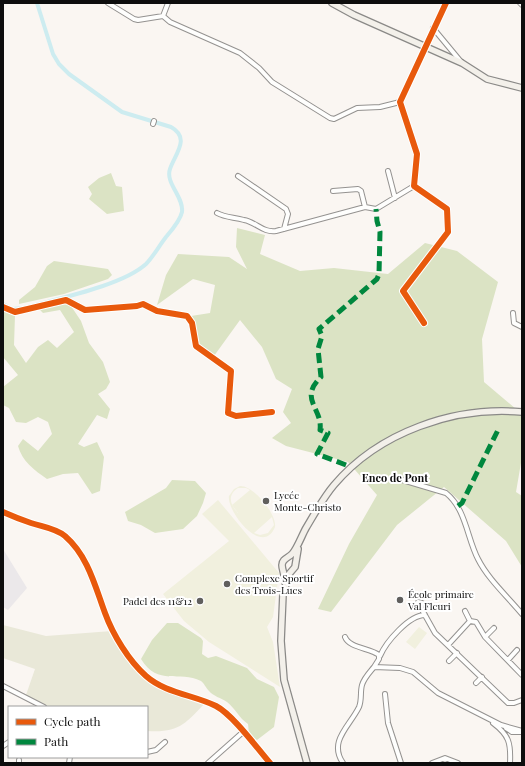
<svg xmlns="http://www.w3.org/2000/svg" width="525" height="766" font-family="'Playfair Display',serif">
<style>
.industrial{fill:#ebe8ea}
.forest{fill:#dbe3c4}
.cemetery{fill:#e9e8d8}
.pitch{fill:#f1f0de;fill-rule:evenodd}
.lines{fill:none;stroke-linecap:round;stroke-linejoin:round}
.canal{stroke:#cdecf0;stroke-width:4}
.street-casing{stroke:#949290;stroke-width:6}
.secondary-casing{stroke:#8a8987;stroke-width:8}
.street{stroke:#fefefd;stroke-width:4}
.secondary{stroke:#f3f0ea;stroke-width:5.5}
.quiet{stroke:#00873e;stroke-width:5;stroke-dasharray:10 5;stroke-linecap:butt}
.cycleway-casing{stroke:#fff;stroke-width:8}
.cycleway{stroke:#e8590c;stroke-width:6}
.poi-dot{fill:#605f5d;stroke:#fff;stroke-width:1.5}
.labels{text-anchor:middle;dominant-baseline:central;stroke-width:4;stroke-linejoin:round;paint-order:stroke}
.poi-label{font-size:10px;fill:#0d0d0d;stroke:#fff;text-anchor:start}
.neighbourhood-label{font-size:11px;font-weight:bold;fill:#0d0d0d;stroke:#fff}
</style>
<rect width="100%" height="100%" fill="#faf6f2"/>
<path class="industrial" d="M3,549L27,588L8,610L3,607Z"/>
<path class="forest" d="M111,173L116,186L122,187L124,211L107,214L89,199L92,194L88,187L99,178Z
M237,228L265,235L260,254L300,271L334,268L388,274L425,243L457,251L498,282L482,339L484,382L522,414V457L516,492L522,496V567L506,541L444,487L397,525L331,612L318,609L349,544L377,495L348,462L286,446L272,438L291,423L283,412L292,389L276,379L262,347L240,320L214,356L198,344L191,316L210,313L215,285L193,279L157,305L166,275L178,254L229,257L247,269L236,247Z
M54,261L108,269L112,275L108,279L64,294L19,304V300L35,287L47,266Z
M59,302L69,303L81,321L89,343L103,362L110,382L106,389L98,394L110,409L107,419L97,415L78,444L84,447L97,442L104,457L100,491L92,494L78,473L63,474L47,479C34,470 22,461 18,446L23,439L38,451L52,434L48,422L38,417L26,423L16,422L9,408L3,405V387L18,375L3,357V310L15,315L14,345L26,363L38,347L48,340L57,348L74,332L60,310L43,313L39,309Z
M172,480L195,481L206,493L203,503L197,516L183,529L155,533L141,525L128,521L125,512L166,488Z
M167,623H178L201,638L203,641L202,654L208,658L216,656L247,668L257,679L274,687L279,697L274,727L257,740L249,734L248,724C239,718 235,708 227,702C221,698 213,696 209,691C206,688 204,683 201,681C179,670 158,687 141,659L152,640Z"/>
<path class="cemetery" d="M3,625L46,636L112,631L125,654L147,680L205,703C185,724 179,733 147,731V707H45L26,695L35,669L3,658Z"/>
<path class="pitch" d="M240,486C253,485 277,514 275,527C262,558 226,510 229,496L234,489ZM238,488H246L250,490L232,505L238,513C230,505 227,495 238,488ZM272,517L274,525L268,533L260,535L254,533Z
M218,500L279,573L273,617L267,627L273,642L280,687L209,642L184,621L163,594L229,541L202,514Z
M419,627L427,633L415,649L406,642Z"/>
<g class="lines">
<path class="canal" d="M3,304L12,309L24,308C55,299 122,286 146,264C153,257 159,246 166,237C172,230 180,221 182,212C184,197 165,183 170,169C175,154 191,138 171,127L122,112L69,74L59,64L53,54L37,3"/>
<defs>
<path id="street" d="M108,3L134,19L138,20L163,16L168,3
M520,3L522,5
M163,16L170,22L240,53L259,68L272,82L330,118L334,119L357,108L380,107L400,102
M433,28L462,63
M153,124L154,121
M388,171L395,198
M238,176L286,209L288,214L284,229
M333,191L358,189L361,191L365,207
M217,213C226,218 234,217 244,220C256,222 263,233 276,231L365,207L376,209L414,186
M3,307L15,312L66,300L85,310L137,306L143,304L157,311L187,316L192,323L196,346L231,371L228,413L236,416L272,412
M513,313L514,323L522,327
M424,323L403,291L448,232L447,209L414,186L417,154L400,102L446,3
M399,479L446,493C466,509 467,538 478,559C488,579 507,596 522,614
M3,512C12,516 22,520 31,523C43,527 55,528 65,536C88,556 95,586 105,613C113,635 129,661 146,676C165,693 194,695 216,706C233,715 257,748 270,763
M421,608L416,607L418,602L422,603L421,608L435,633L508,703H514L522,700
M465,611L470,621
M470,621L476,622L485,637L522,675
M345,637C349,648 370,648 379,655V659L374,667
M485,637L494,628
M448,645L470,621
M380,656C386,642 409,615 425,615
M508,660L517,650
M449,661L457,653
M476,683L482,677
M3,686L44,707
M385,694L388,723L401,763
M493,723C509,735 511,743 510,763
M506,728L512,732H522
M3,746L9,742
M147,752L156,750L165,742
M19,760V763
M69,763L70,757
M208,763L243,732
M343,763C328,741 350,726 359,707C362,700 360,692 362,685C364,678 369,673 374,667L400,668L413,672L438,693L501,725L522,731
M432,763L445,758L458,763"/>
<path id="secondary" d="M332,3L354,15L462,63L487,79L522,88
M298,549L295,567L289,574L283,594L281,641L284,680L307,763
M285,582C285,575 282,570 282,565C282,559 288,558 292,554C297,549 302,535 306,528C315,513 323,498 334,485C379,432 454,406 522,412"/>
</defs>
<use href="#street" class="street-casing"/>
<use href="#secondary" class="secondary-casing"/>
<use href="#street" class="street"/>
<use href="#secondary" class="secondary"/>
<path class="quiet" d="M346,465L317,454L328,433L320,430C323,408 298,399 321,377L318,349L322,336L319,329L377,279L379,274L380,232L377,221L376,209
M458,506L462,503L498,430"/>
<defs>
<path id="cycleway" d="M3,307L15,312L66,300L85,310L137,306L143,304L157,311L187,316L192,323L196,346L231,371L228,413L236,416L272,412
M424,323L403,291L448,232L447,209L414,186L417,154L400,102L446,3
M3,512C12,516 22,520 31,523C43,527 55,528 65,536C88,556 95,586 105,613C113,635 129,661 146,676C165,693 194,695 216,706C233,715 257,748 270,763"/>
</defs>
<use href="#cycleway" class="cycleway-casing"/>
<use href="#cycleway" class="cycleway"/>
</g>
<g class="poi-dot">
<circle cx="266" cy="501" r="4"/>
<circle cx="227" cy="584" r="4"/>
<circle cx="400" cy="600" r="4"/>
<circle cx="200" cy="601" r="4"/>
</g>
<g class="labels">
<g class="poi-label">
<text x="274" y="495">Lycée<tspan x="274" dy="12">Monte-Christo</tspan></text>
<text x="235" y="578">Complexe Sportif<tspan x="235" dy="12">des Trois-Lucs</tspan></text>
<text x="408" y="594">École primaire<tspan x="408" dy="12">Val Fleuri</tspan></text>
<text x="192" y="601" text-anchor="end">Padel des 11&amp;12</text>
</g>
<g class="neighbourhood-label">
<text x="395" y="477">Enco de Pont</text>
</g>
</g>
<rect width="525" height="766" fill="none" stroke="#0d0d0d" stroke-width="8"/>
<rect x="8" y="706" width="140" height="52" fill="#ffffff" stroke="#9e9e9e"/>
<rect x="16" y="719" width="20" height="6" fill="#e8590c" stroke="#9e9e9e"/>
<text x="44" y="726" font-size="12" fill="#0d0d0d">Cycle path</text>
<rect x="16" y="739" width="20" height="6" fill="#00873e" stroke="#9e9e9e"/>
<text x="44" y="746" font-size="12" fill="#0d0d0d">Path</text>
</svg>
